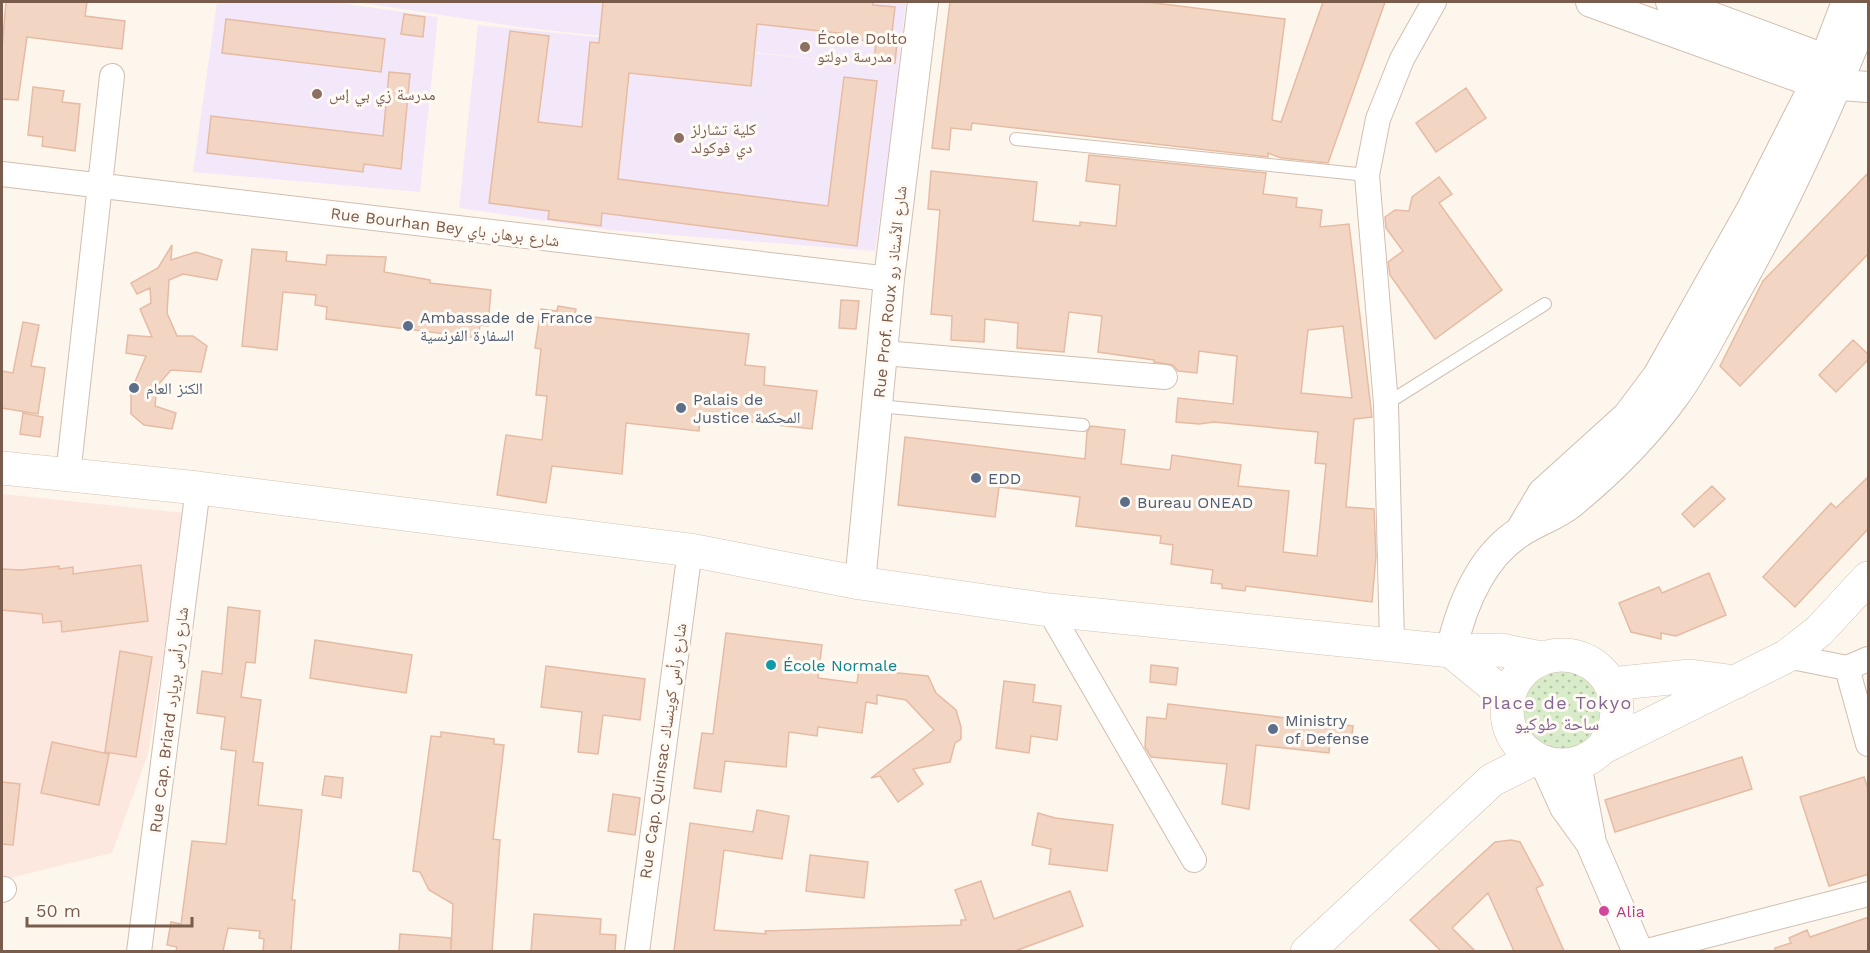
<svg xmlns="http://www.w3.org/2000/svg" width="1870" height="953" font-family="'Work Sans','Noto Naskh Arabic',sans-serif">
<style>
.commercial{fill:#fde8e0}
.education{fill:#f3e8fa}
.grass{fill:url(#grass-dots)}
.building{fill:#f3d5c3;stroke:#e6bba3;stroke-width:1.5;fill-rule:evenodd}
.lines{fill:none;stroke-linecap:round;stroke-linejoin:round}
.service-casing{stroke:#d1beb0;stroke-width:14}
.minor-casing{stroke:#d1beb0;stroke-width:26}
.tertiary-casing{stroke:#d1beb0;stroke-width:32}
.secondary-casing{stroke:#d6c0b0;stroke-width:34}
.service{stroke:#fff;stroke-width:12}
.minor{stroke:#fff;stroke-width:24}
.tertiary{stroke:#fff;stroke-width:30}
.secondary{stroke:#fff;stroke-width:33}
.education-dot{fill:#8d6e63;stroke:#fffaf3;stroke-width:2}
.service-dot{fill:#5c6f8a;stroke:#fffaf3;stroke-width:2}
.culture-dot{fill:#0f9aa8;stroke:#fffaf3;stroke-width:2}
.hotel-dot{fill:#d1479c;stroke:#fffaf3;stroke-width:2}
.labels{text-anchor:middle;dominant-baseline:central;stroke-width:6;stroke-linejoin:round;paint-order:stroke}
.education-label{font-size:16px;fill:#785e54;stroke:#fffaf3;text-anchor:start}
.street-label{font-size:16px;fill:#7a5c4d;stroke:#fffaf3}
.service-label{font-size:16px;fill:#4e5e75;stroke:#fffaf3;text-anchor:start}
.culture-label{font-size:16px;fill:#0d838f;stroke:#fffaf3;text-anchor:start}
.hotel-label{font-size:16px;fill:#b23c85;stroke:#fffaf3;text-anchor:start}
.neighbourhood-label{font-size:18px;letter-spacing:1.5px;fill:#846695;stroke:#fffaf3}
</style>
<defs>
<pattern id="grass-dots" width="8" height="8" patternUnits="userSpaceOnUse" patternTransform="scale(1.5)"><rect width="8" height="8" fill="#d8ecc9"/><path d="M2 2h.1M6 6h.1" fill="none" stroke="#b4c2a5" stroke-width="1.8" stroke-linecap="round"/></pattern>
</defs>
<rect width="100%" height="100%" fill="#fdf6ec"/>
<path class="commercial" d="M2,494L185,513L148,754L112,853L2,880Z"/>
<path class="education" d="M217,2H333L438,17L420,192L193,172Z
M356,2H906L898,68L901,69L875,251L609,230L459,208L478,25L873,65L519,27Z"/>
<path class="grass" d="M1515 710a45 45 0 1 1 90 0a45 45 0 1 1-90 0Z"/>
<path class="building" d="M6,2H87L85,16L125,21L122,49L27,37L18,100L2,99V48Z
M603,2H873V5L895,7L891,41L897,42L895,63L874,61L876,42L845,38L846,34L757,24L751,86L629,73L618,179L828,206L844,77L877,81L857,246L602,213L601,226L548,219L549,211L489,203L510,31L549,36L538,122L582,127L590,42L599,43Z
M950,2H1147L1285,19L1272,120L1281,122L1323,2H1385L1328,163L1281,158L1268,153V157L972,123L971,130L951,128L949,150L932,148Z
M404,14L425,17L423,37L401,34Z
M226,19L385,39L381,72L222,53Z
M389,72L410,74L401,169L364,164L363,172L207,153L211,116L383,136Z
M33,87L64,91L62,102L80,104L75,151L42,146L43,137L28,135Z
M1466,88L1486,118L1436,152L1416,123Z
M1089,155L1266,173L1263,194L1297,198L1296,207L1322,210L1320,227L1349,224L1372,417L1354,419L1346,507L1374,509L1376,556L1372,602L1246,586L1245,591L1222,588V584L1211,583L1213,570L1171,564L1173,545L1160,543L1161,536L1076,526L1080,497L999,487L995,517L898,505L905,437L1085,459L1087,432L1091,426L1125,430L1121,464L1170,470L1172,455L1241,465L1238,486L1289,491L1283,552L1317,556L1326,464L1315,463L1318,432L1214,422L1199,424L1176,422L1178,398L1233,404L1237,356L1199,351L1197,373L1178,371L1173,365L1154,362V360L1098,352L1102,316L1069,312L1064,352L1017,348L1018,323L985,319L984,342L951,340L952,316L931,314L940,210L928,209L931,171L1037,182L1033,221L1080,226V222L1116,226L1120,185L1086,181ZM1343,326L1352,398L1301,393L1308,330Z
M1869,172V253L1740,386L1720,366L1763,281Z
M1439,177L1452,194L1439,203L1502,290L1435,339L1390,275L1388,262L1403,251L1386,228L1385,217L1395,210L1409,211L1412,197Z
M172,245L171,260L196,252L222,260L217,280L183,274L169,280L167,313L177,336H193L207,346L201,372L171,370L157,386L155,406L176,413L172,429L144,425L131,414V391L146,356L126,353L128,335L152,337L140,309L151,303L150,288L137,294L131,283L158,268Z
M252,249L287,252L286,261L326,265L327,255L386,257L384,272L430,280V283L491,290L488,326L480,325L478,338L326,319L327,307L315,305L316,295L283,292L277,350L242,346Z
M841,300L859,301L856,329L839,328Z
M558,306L576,309L575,315L749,334L745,365L765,367L764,385L817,391L812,429L700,416L699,431L626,423L622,474L552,466L546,503L497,495L506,435L542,440L547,396L536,395L541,349L535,348L541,309L557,311Z
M23,322L39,325L31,366L45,368L38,414L2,408V371L13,373Z
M1853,340L1869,355V359L1836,392L1819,375Z
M23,413L43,417L40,437L20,434Z
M1869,476V528L1795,607L1763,577L1831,503L1836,508Z
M1712,486L1725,499L1694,527L1682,514Z
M141,565L148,621L62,632L61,621L43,623L42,614L2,610V569L21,570L59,566V569L73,567V574Z
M1709,573L1726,615L1676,636L1661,633V639L1631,632L1619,603L1659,587L1662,593Z
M228,607L260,611L255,663L246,662L241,697L261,700L253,762L263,763L258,805L302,810L292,900H295L291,951H263L264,939L259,938L260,931L228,928L223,951H176L177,947L167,945L171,922L181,924L192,841L226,844L236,751L221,749L225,717L197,713L202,671L222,674Z
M726,633L822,645L818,678L857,683L859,669L928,676L936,693L956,710L961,727V739L955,743L950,762L913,769L923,784L898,802L880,776L871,778L934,730L906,700L877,695V704L866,702L862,733L818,727L817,736L789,732L786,767L725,761L721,792L694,788L702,733L713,734Z
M315,640L412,655L406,693L310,678Z
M120,651L152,657L136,757L105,752Z
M1151,665L1178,668L1176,685L1150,682Z
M546,666L645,679L640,720L603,715L598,754L578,752L582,712L541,707Z
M1004,681L1035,685L1033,702L1061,706L1057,740L1031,736L1029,753L996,748Z
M1168,704L1353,726L1351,744L1330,742L1329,753L1256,745L1249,809L1222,804L1227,764L1151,757L1145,747L1147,717L1166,719Z
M441,732L494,739V744L504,745L493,839L500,840L492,951H451L453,904L429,890L420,872L413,871L431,736L441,737Z
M52,742L109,754L99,805L41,793Z
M1742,757L1752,789L1615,832L1605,800Z
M325,776L343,778L341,798L322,795Z
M1864,777L1869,791V874L1829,886L1800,797Z
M2,782L20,784L13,845L2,844Z
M613,794L640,798L635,835L608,831Z
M757,810L789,816L782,859L724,850L714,930L766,934L765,931L961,925V920H966L955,890L981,881L994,919L1070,891L1083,926L1015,951H674L690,823L753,832Z
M1038,813L1055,818L1113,825L1107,871L1049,864L1051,849L1032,845Z
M1511,840L1520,842L1543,885L1536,888L1564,951H1514L1488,893L1452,928L1475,951H1441L1410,920L1495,842Z
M810,855L868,862L864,898L806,891Z
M534,914L601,919L600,934L616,935L615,951H531Z
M1869,917V951H1775V948L1791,943L1789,938L1807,930L1810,937Z
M400,934L451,938V951H399Z"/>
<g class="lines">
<defs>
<path id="service" d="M1016,139L1367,175
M1386,404L1545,304
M878,406L1083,425"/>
<path id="minor" d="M2,174L889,279
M884,353L1165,377
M68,475L112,76
M1049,610L1194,860
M1392,643L1386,404L1367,175L1378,119L1402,59L1434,2
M1787,656L1847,668L1868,659
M1847,668L1868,744
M2,890L4,889
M139,952L198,488
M637,952L690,550
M1643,952L1868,894"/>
<path id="tertiary" d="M1591,2L1816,83L1868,87
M1671,2L1824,59L1845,61
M1520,532L1543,493L1628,416L1658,376L1752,209L1793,128L1816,83L1847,2
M860,583L889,279L923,2
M1451,651C1461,607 1481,557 1520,532C1536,521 1555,516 1571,503C1609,472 1645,436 1674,396C1694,369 1709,339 1725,310C1781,213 1827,112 1868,8
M1545,763L1565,807L1591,843L1638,952
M1576,764L1590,837"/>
<path id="secondary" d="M2,468L198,488L690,550L860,583L1049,610L1451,651L1501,650L1541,658
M1451,651L1507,697
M1507 710a55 55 0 1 1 110 0a55 55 0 1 1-110 0Z
M1610,684L1690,676L1736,682
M1602,748L1787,656L1819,631L1868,578
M1307,952L1492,780L1534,759"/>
</defs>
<use href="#service" class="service-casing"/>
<use href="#minor" class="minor-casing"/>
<use href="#tertiary" class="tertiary-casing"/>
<use href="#secondary" class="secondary-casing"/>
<use href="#service" class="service"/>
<use href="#minor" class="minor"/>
<use href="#tertiary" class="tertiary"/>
<use href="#secondary" class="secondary"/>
</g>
<g class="education-dot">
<circle cx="805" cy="47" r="6"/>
<circle cx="317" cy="94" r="6"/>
<circle cx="679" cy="138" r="6"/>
</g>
<g class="service-dot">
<circle cx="408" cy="326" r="6"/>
<circle cx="134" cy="388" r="6"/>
<circle cx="681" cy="408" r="6"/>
<circle cx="976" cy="478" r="6"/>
<circle cx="1125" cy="502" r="6"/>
<circle cx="1273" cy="729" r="6"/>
</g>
<circle class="culture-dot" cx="771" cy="665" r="6"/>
<circle class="hotel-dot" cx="1604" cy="911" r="6"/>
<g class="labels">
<g class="education-label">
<text x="817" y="38">École Dolto<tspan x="817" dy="18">مدرسة دولتو</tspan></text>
<text x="329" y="94">مدرسة زي بي إس</text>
<text x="691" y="129">كلية تشارلز<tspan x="691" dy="18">دي فوكولد</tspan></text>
</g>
<g class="street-label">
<text transform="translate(445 227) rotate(7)">Rue Bourhan Bey شارع برهان باي</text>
<text transform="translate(890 292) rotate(-84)">Rue Prof. Roux شارع الأستاذ رو</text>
<text transform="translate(169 720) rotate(-83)">Rue Cap. Briard شارع رأس بريارد</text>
<text transform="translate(663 751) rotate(-82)">Rue Cap. Quinsac شارع رأس كوينساك</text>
</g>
<g class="service-label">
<text x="420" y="317">Ambassade de France<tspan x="420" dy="18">السفارة الفرنسية</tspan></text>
<text x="146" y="388">الكنز العام</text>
<text x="693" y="399">Palais de<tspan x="693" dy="18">Justice المحكمة</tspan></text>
<text x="988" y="478">EDD</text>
<text x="1137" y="502">Bureau ONEAD</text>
<text x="1285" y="720">Ministry<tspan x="1285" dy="18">of Defense</tspan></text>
</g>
<g class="culture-label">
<text x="783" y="665">École Normale</text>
</g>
<g class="hotel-label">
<text x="1616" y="911">Alia</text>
</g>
<g class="neighbourhood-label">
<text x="1557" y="702">Place de Tokyo<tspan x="1557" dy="21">ساحة طوكيو</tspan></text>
</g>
</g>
<rect width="1870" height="953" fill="none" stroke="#7a5c4d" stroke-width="6"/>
<path d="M27 917v9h165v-9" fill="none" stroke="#7a5c4d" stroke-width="3"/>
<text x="36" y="917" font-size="18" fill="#7a5c4d" stroke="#fffaf3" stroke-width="4.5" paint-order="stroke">50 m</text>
</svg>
